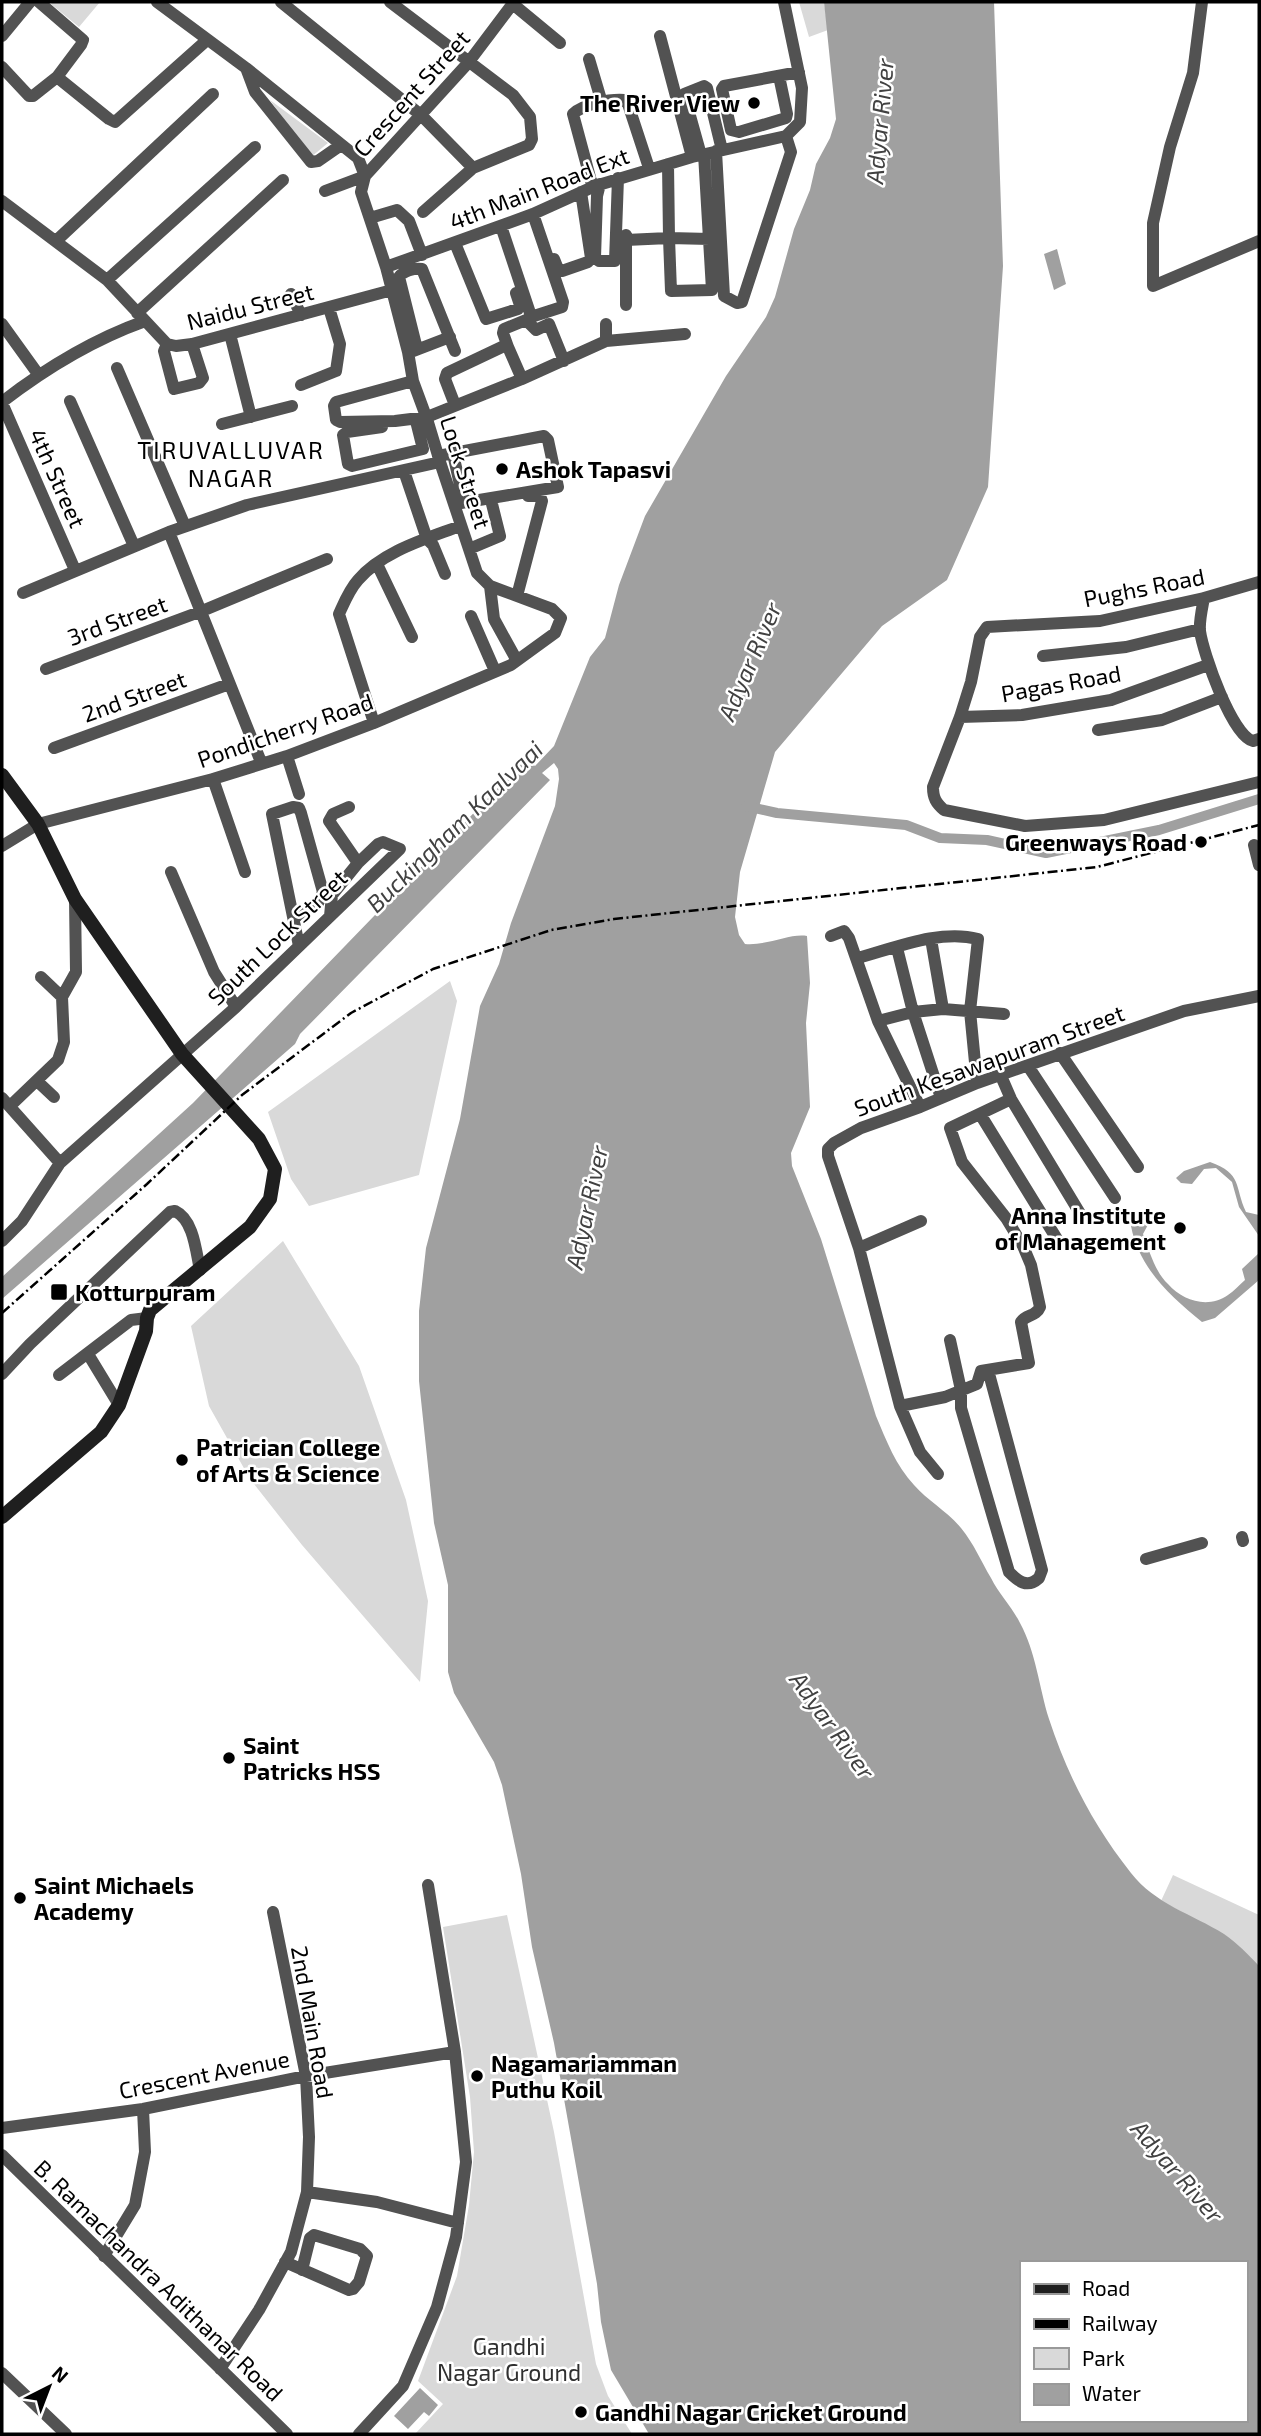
<svg xmlns="http://www.w3.org/2000/svg" width="1261" height="2436" font-family="'Exo 2',sans-serif">
<style>
.green{fill:#d9d9d9}
.water{fill:#a0a0a0;fill-rule:evenodd}
.lines{fill:none;stroke-linecap:round;stroke-linejoin:round}
.canal{stroke:#a0a0a0;stroke-width:10}
.street{stroke:#525252;stroke-width:12}
.secondary{stroke:#1f1f1f;stroke-width:14}
.rail{stroke:#000;stroke-width:2.5;stroke-dasharray:10 3.5 2 3.5;stroke-linecap:butt}
.poi-dot{fill:#000;stroke:#fff;stroke-width:2.5}
.labels{text-anchor:middle;dominant-baseline:central;stroke-width:5;stroke-linejoin:round;paint-order:stroke}
.street-label{font-size:23px;fill:#000;stroke:#fff}
.poi-label{font-size:23px;font-weight:bold;fill:#000;stroke:#fff;text-anchor:start}
.park-label{font-size:23px;fill:#303030;stroke:#fff}
.water-label{font-size:24px;font-style:italic;fill:#414141;stroke:#fff}
.neighbourhood-label{font-size:24px;letter-spacing:2px;fill:#000;stroke:#fff}
</style>
<rect width="100%" height="100%" fill="#fff"/>
<path class="green" d="M53,2H100L79,27L51,4Z
M799,2H824L828,30L809,37Z
M270,100L328,143L311,157Z
M450,981L457,1001L419,1175L309,1206L291,1179L268,1112Z
M283,1241L359,1366L406,1500L428,1601L420,1682L302,1545L250,1479L209,1406L191,1326Z
M1173,1875L1259,1915V1966L1226,1936L1161,1901Z
M507,1915L554,2132L596,2364L608,2396L632,2434H415L443,2404L418,2381L457,2276L469,2205L474,2152L470,2097L443,1927Z"/>
<path class="water" d="M824,2H994L1003,266L988,487L947,580L882,626L775,752L740,872L735,917L739,935L745,944C767,946 790,933 807,936L810,983L806,1023L810,1107L791,1153L792,1166L821,1239L876,1416C886,1440 896,1466 914,1485C928,1501 947,1511 961,1528C974,1544 981,1561 991,1578C999,1594 1012,1607 1020,1623C1036,1652 1039,1687 1049,1719C1068,1777 1094,1826 1131,1873C1155,1904 1192,1914 1224,1934C1237,1943 1249,1955 1259,1966V2434H649L611,2370L601,2322L597,2284L554,2043L532,1947L521,1874L502,1785L494,1762L454,1693L448,1672V1585L434,1523L419,1381V1311L426,1248L460,1119L480,1006L499,964L511,923L555,806L559,779L558,769L554,763L542,773L550,780L300,1034L295,1044L2,1299V1277L193,1103L527,758L535,766L554,746L590,657L605,638L619,585L645,516L726,376L766,317L775,297L794,229L810,190L816,164L830,138L836,119ZM1021,2263H1245V2420H1021Z
M1057,249L1066,284L1054,290L1044,254Z
M1210,1162C1243,1174 1234,1186 1246,1212L1259,1215V1236L1239,1207L1232,1182L1216,1168L1204,1169L1192,1184L1181,1183L1176,1178L1184,1171Z
M1139,1214L1148,1215L1150,1221L1143,1234C1149,1250 1155,1272 1168,1284C1183,1301 1208,1309 1228,1295C1234,1291 1239,1285 1245,1280L1242,1269L1259,1253V1280L1215,1318L1202,1322C1170,1296 1139,1268 1131,1226Z
M420,2388L438,2405L429,2416L424,2412L408,2429L394,2416Z"/>
<g class="lines">
<path class="canal" d="M746,806L777,813L906,825L940,838L987,840L1046,853L1159,830L1259,799"/>
<path class="street" d="M39,2L83,40L81,45L57,77L109,119L115,122L207,40
M281,2L422,116L473,168
M390,2L513,95L530,117L532,139L529,145L473,168L423,212
M1202,2L1193,73L1170,147L1153,223V286L1259,241
M514,5L560,43
M2,36L30,2
M660,36L692,157
M589,59L602,103
M2,67L29,96H33L57,77
M246,68L255,92L311,162L318,161L341,145
M779,76L787,114L786,118L739,132L731,130L722,89L724,86L799,72
M716,151L724,296L737,303L742,302L791,152L786,136
M701,155L684,94L704,86L707,88L722,150
M668,164L669,238L710,239
M600,184L597,196L595,258L599,261H615L618,178
M595,186L591,181L573,114C583,104 610,99 624,100L628,104L649,168
M325,191L365,176L468,63L514,2
M2,201L107,280L167,344L176,346L192,344L392,290
M370,218L397,210L409,221L422,255
M501,226L530,313L534,316L562,307L563,302L533,214
M626,235V305
M626,240L669,238L671,291L712,290L704,154
M56,241L213,94
M455,243L486,319L518,309L520,305L516,293
M554,259L558,269L562,271L588,262L591,258L581,192
M386,267L533,214L595,186L692,157L786,136L800,122L802,88L784,2
M107,280L255,147
M291,294L301,315
M137,313L283,180
M2,324L38,374
M606,324V341
M230,334L251,417
M167,344L164,351L174,389L199,383L203,378L192,344
M508,347L503,333L504,329L526,320L536,330L549,324L564,361
M417,349L399,277C403,271 414,268 422,269L455,351
M411,352L450,337
M117,368L185,526
M413,381L336,402L334,406L336,420L340,422L395,421L427,417L522,379L606,341L685,334
M301,385L336,371L340,344L329,308
M70,401L134,546
M2,402C46,368 92,340 145,321
M2,403L75,570
M455,405L445,379L447,373L504,346L508,347L522,379
M222,424L292,406
M382,427L347,432L343,435L348,464L352,466L423,449L416,421
M453,454L464,502
M438,456L544,436L548,440L558,487L455,504
M404,471L427,539L433,545L445,574
M169,532L261,762
M469,549L500,536L492,504
M377,564L412,637
M1259,582L1204,598L1100,621L987,627L980,637L971,682L960,717L933,787C933,798 936,803 944,810L1025,826L1104,820L1259,782
M490,586L494,619L516,659
M23,593L169,532L247,505L440,462
M517,596L542,501L540,496H528
M1204,598C1202,609 1199,621 1200,631C1203,653 1232,736 1253,741L1259,739
M471,616L495,671
M1043,656L1126,647L1200,629
M46,669L202,611L327,559
M960,717L1022,715L1111,700L1208,665
M374,723L339,614C344,603 349,590 358,580C383,551 426,539 460,526
M1098,730L1162,720L1222,697
M54,748L229,684
M287,756L299,794
M213,779L245,872
M1254,845L1259,865
M2,846L38,824L213,779L287,756L374,723L511,665L555,633L561,618L552,609L490,586L477,573L440,462L427,419L413,381L408,352L386,267L361,192L365,176L358,158L246,68L157,2
M171,872L214,972L236,1007
M330,916L332,895L358,863L329,821L333,814L349,807
M294,918L318,903L323,892L301,813L299,808L293,807L272,814L299,946
M831,936L844,931L849,938L878,1021L920,1107
M931,939L943,1009
M897,948L913,1012L941,1098
M858,958C895,948 940,929 978,939L970,1011L977,1083
M41,977L62,997
M878,1021L913,1012L943,1009L1004,1014
M1060,1053L1138,1167
M1028,1066L1115,1198
M1001,1076L1011,1099L1084,1220
M37,1081L54,1097
M2,1098L60,1163
M10,1106L58,1060L64,1042L62,997L76,972L75,899
M980,1114L1060,1244
M2,1241L22,1221L60,1163L236,1007L400,849L383,842L378,844L358,863
M859,1248L921,1221
M950,1340L961,1390V1408L1009,1572C1018,1581 1027,1589 1039,1578L1042,1570L988,1370
M88,1354L119,1405
M2,1374L30,1344L170,1212L175,1211C194,1220 196,1252 200,1270
M59,1375L131,1320L147,1318
M900,1406L945,1397L977,1384L981,1371L1029,1363L1021,1322C1026,1314 1036,1317 1040,1307L1031,1265L1023,1246L1006,1218L962,1162L950,1128L1011,1099
M938,1474L920,1452L900,1406L859,1248L828,1156V1149L834,1143L861,1128L920,1107L977,1083L1184,1011L1259,996
M1242,1537L1243,1541
M1146,1559L1202,1543
M2,2128L143,2109L306,2076L455,2052
M2,2155L287,2434
M307,2192L377,2202L458,2223
M104,2256L135,2205L145,2152L143,2109
M285,2262L349,2290L353,2289L359,2282L367,2256L360,2249L314,2235L310,2238L302,2270
M220,2369L259,2310L291,2252L307,2192L309,2137L306,2076L273,1912
M2,2373L66,2434
M359,2434L403,2386L437,2307L456,2237L466,2162L455,2052L428,1885"/>
<path class="secondary" d="M2,775L38,824L75,899L182,1054L259,1139L275,1169L270,1199L250,1227L150,1310L147,1318L146,1331L119,1405L101,1432L2,1517"/>
<path class="rail" d="M2,1313L147,1184L242,1095L351,1013L433,969L551,930L614,919L1097,867L1259,825"/>
</g>
<g class="poi-dot">
<circle cx="754" cy="103" r="7"/>
<circle cx="502" cy="469" r="7"/>
<circle cx="1201" cy="842" r="7"/>
<circle cx="1180" cy="1228" r="7"/>
<rect x="50" y="1283" width="18" height="18" rx="3.5"/>
<circle cx="182" cy="1460" r="7"/>
<circle cx="229" cy="1758" r="7"/>
<circle cx="20" cy="1898" r="7"/>
<circle cx="477" cy="2076" r="7"/>
<circle cx="581" cy="2412" r="7"/>
</g>
<g class="labels">
<g class="street-label">
<text transform="translate(411 93) rotate(-48)">Crescent Street</text>
<text transform="translate(539 188) rotate(-21)">4th Main Road Ext</text>
<text transform="translate(250 306) rotate(-14)">Naidu Street</text>
<text transform="translate(466 472) rotate(72)">Lock Street</text>
<text transform="translate(58 478) rotate(66)">4th Street</text>
<text transform="translate(1144 587) rotate(-11)">Pughs Road</text>
<text transform="translate(117 620) rotate(-20)">3rd Street</text>
<text transform="translate(1061 683) rotate(-10)">Pagas Road</text>
<text transform="translate(134 696) rotate(-20)">2nd Street</text>
<text transform="translate(285 730) rotate(-19)">Pondicherry Road</text>
<text transform="translate(277 937) rotate(-44)">South Lock Street</text>
<text transform="translate(989 1060) rotate(-20)">South Kesawapuram Street</text>
<text transform="translate(313 2022) rotate(80)">2nd Main Road</text>
<text transform="translate(204 2074) rotate(-11)">Crescent Avenue</text>
<text transform="translate(159 2280) rotate(44)">B. Ramachandra Adithanar Road</text>
</g>
<g class="poi-label">
<text x="740" y="103" text-anchor="end">The River View</text>
<text x="516" y="469">Ashok Tapasvi</text>
<text x="1187" y="842" text-anchor="end">Greenways Road</text>
<text x="1166" y="1215" text-anchor="end">Anna Institute<tspan x="1166" dy="26">of Management</tspan></text>
<text x="75" y="1292">Kotturpuram</text>
<text x="196" y="1447">Patrician College<tspan x="196" dy="26">of Arts &amp; Science</tspan></text>
<text x="243" y="1745">Saint<tspan x="243" dy="26">Patricks HSS</tspan></text>
<text x="34" y="1885">Saint Michaels<tspan x="34" dy="26">Academy</tspan></text>
<text x="491" y="2063">Nagamariamman<tspan x="491" dy="26">Puthu Koil</tspan></text>
<text x="595" y="2412">Gandhi Nagar Cricket Ground</text>
</g>
<g class="park-label">
<text x="509" y="2346">Gandhi<tspan x="509" dy="26">Nagar Ground</tspan></text>
</g>
<g class="water-label">
<text transform="translate(879 121) rotate(-85)">Adyar River</text>
<text transform="translate(749 661) rotate(-67)">Adyar River</text>
<text transform="translate(454 826) rotate(-44)">Buckingham Kaalvaai</text>
<text transform="translate(586 1207) rotate(-78)">Adyar River</text>
<text transform="translate(833 1725) rotate(54)">Adyar River</text>
<text transform="translate(1178 2171) rotate(49)">Adyar River</text>
</g>
<g class="neighbourhood-label">
<text x="231" y="449">TIRUVALLUVAR<tspan x="231" dy="28">NAGAR</tspan></text>
</g>
</g>
<rect width="1261" height="2436" fill="none" stroke="#000000" stroke-width="7"/>
<rect x="1020" y="2261" width="228" height="161" fill="#ffffff" stroke="#999999" stroke-width="2"/>
<rect x="1034" y="2284" width="35" height="10" fill="#1f1f1f" stroke="#999999" stroke-width="2"/>
<text x="1082" y="2296" font-size="21" fill="#000000">Road</text>
<rect x="1034" y="2319" width="35" height="10" fill="#000000" stroke="#999999" stroke-width="2"/>
<text x="1082" y="2331" font-size="21" fill="#000000">Railway</text>
<rect x="1034" y="2348" width="35" height="21" fill="#d9d9d9" stroke="#999999" stroke-width="2"/>
<text x="1082" y="2366" font-size="21" fill="#000000">Park</text>
<rect x="1034" y="2384" width="35" height="21" fill="#a0a0a0" stroke="#999999" stroke-width="2"/>
<text x="1082" y="2401" font-size="21" fill="#000000">Water</text>
<g transform="translate(49 2387) rotate(42)" stroke="#ffffff" stroke-width="5" paint-order="stroke">
<path d="M0-5L12 26L0 18L-12 26Z" fill="#000000"/>
<text y="-10" font-size="19" font-weight="bold" text-anchor="middle" fill="#000000">N</text>
</g>
</svg>
